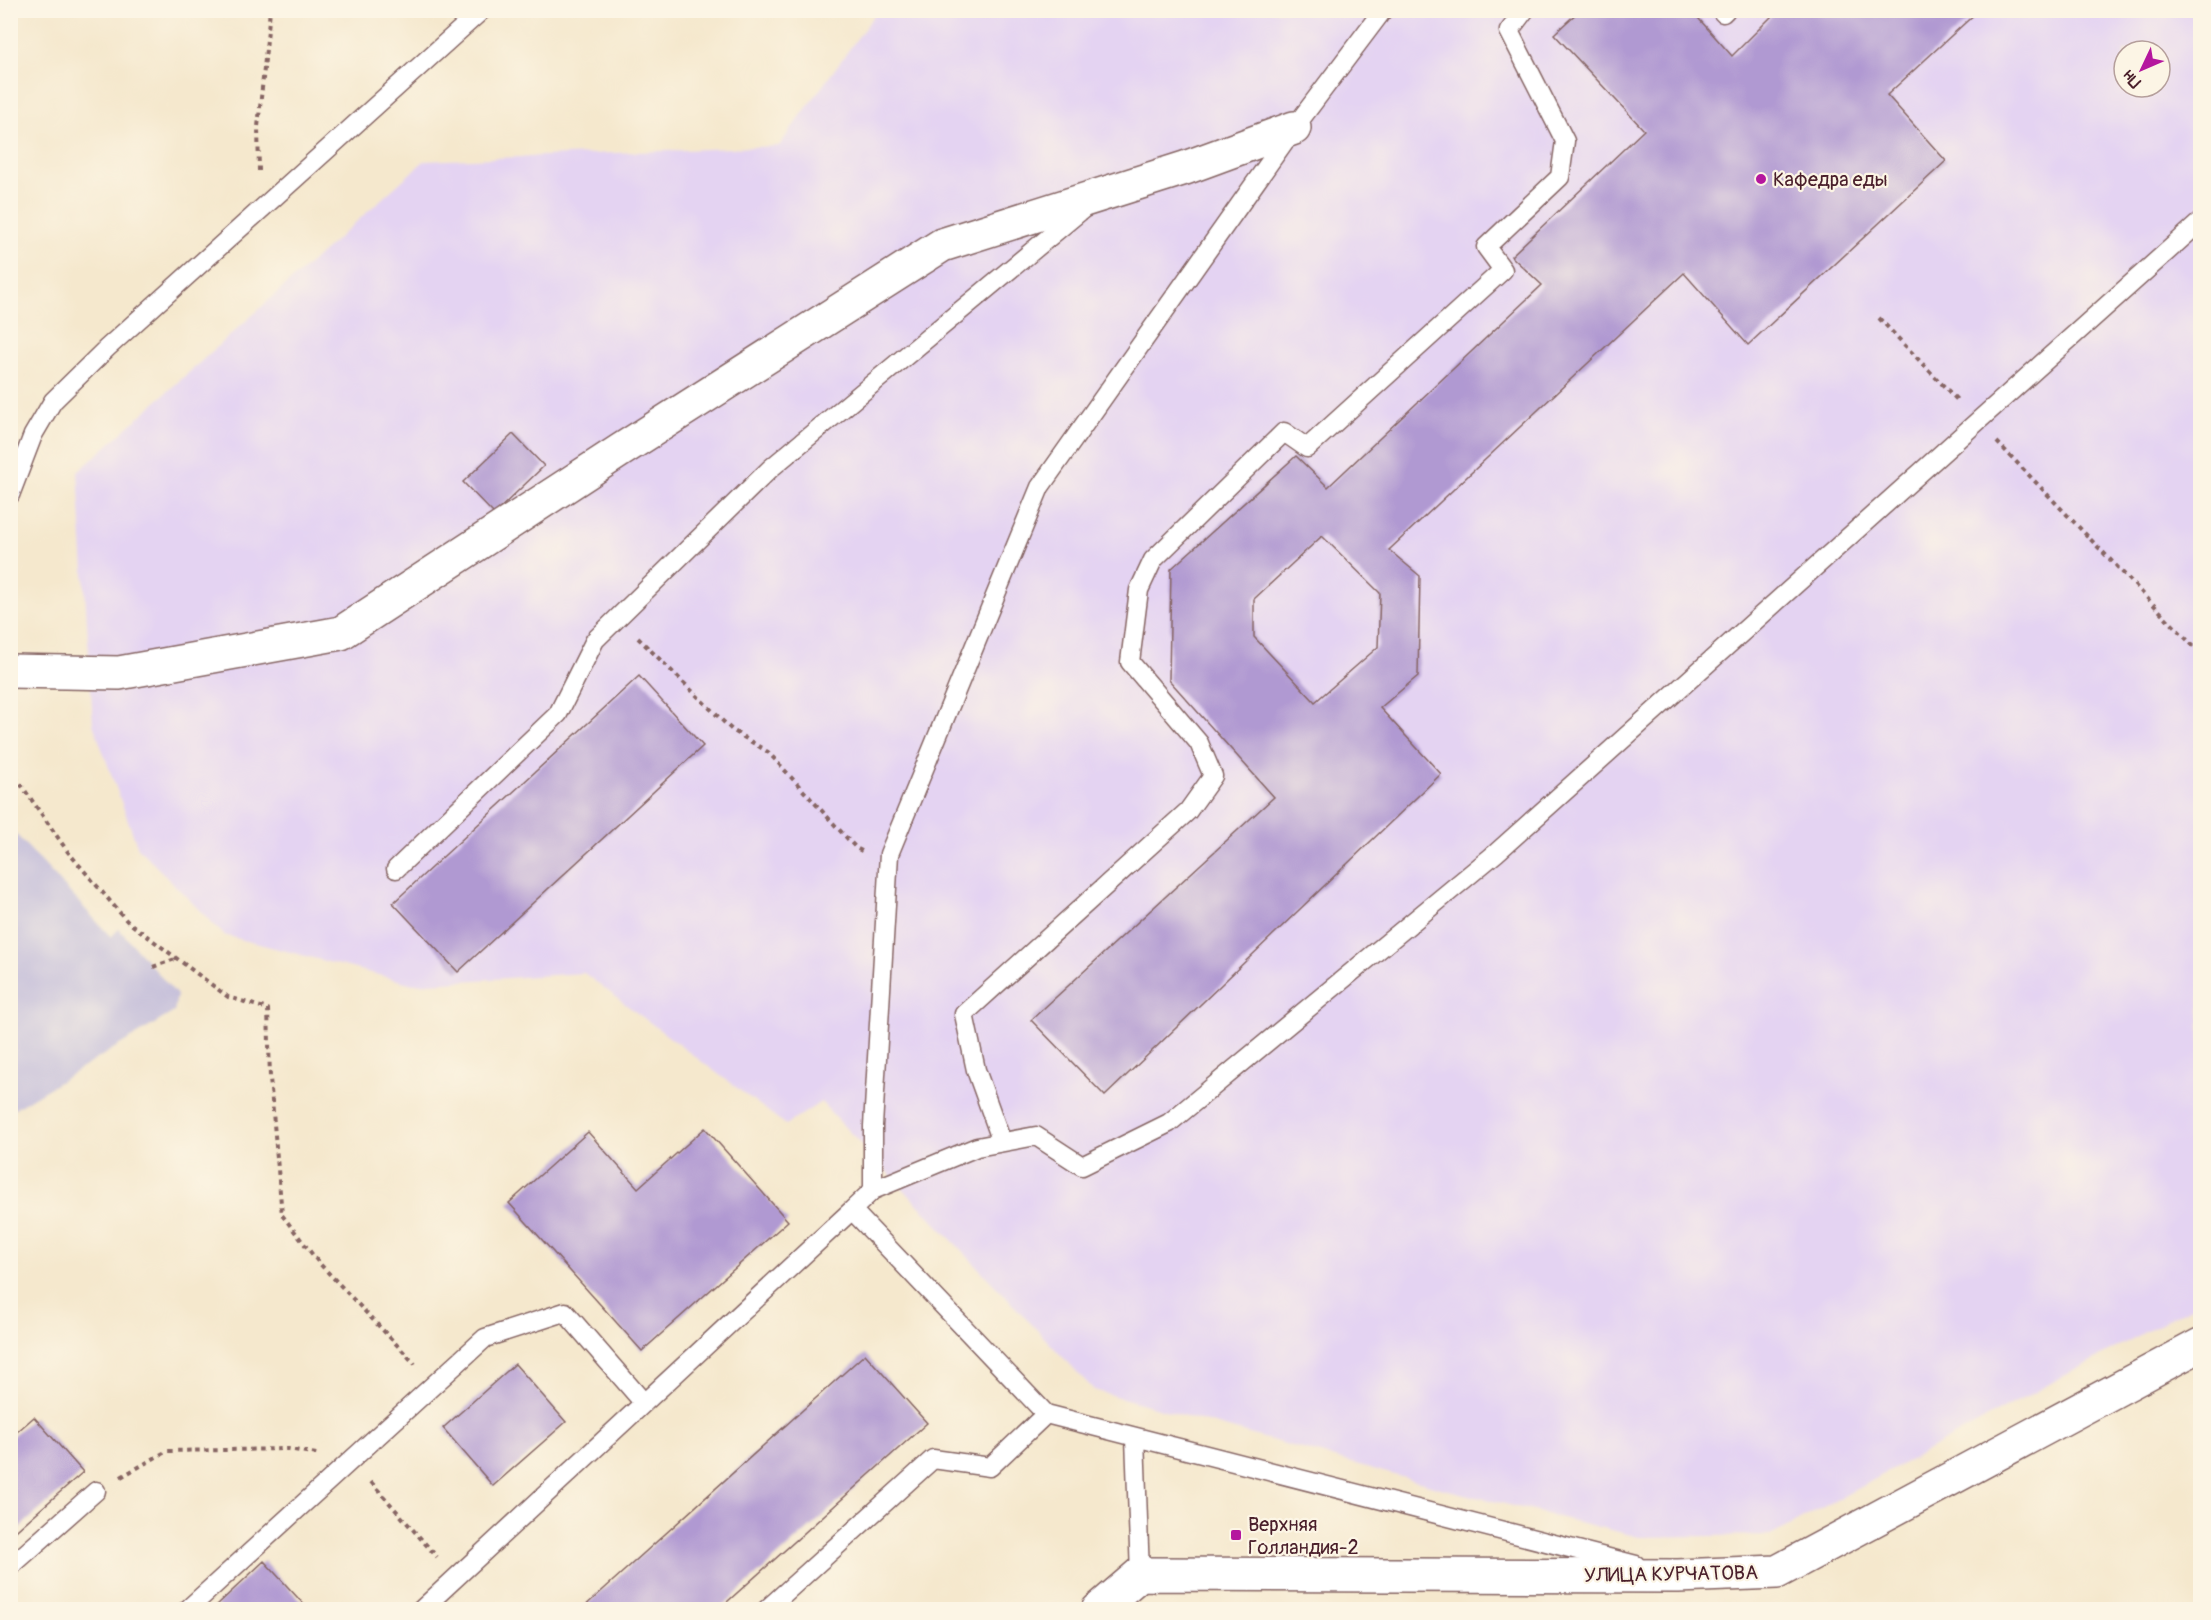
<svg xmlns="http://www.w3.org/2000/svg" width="2211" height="1620" font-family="Pangolin,sans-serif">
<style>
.built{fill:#e4d3f2;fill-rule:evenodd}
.industrial{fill:#c6c0da}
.building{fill:#b099d2;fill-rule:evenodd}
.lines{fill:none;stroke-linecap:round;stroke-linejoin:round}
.service-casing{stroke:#866564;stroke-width:21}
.minor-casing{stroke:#866564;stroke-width:36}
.path{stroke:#866564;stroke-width:4;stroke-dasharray:4.5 4.5;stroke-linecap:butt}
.service{stroke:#fff;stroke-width:18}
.minor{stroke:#fff;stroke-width:33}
.poi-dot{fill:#b5179e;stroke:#fcf5e5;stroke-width:2}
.labels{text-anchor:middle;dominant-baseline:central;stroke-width:4.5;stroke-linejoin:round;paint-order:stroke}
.poi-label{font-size:20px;fill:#4a1f2b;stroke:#fcf5e5;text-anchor:start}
.street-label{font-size:20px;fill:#4a1f2b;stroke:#fcf5e5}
</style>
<rect width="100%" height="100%" fill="#fcf5e5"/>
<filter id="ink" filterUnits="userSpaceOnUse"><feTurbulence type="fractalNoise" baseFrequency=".0167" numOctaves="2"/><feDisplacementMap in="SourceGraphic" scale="12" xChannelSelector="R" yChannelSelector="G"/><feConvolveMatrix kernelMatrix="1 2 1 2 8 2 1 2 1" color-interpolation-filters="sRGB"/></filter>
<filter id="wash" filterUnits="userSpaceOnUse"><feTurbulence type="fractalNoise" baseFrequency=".008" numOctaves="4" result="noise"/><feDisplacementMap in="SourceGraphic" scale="24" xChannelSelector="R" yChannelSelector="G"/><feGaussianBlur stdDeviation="1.35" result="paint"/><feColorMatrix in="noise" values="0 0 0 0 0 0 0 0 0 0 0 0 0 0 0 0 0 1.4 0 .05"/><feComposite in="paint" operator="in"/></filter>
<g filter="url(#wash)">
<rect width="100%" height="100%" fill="#f5e8cd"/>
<path class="built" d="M877,11H2200V1302L1772,1535L1639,1537L1444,1489L1094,1390L821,1102L786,1125L584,973L413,984L224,935L138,848L93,724L78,472L424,161L779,146ZM2124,51H2160V87H2124Z"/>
<path class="industrial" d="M11,829L111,937L119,929L177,995L174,1012L11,1111Z"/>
<g id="blocks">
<path class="building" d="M1580,10H1691L1732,56L1778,10H1979L1887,95L1946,161L1748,345L1684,273L1389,550L1420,576L1418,676L1380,708L1441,774L1105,1096L1031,1020L1274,797L1169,680L1171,569L1296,456L1328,487L1542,285L1511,256L1644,130L1554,34ZM1322,536L1380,593L1378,647L1315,702L1254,637V599Z
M513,434L544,466L494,514L463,482Z
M639,676L703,746L458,972L393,903Z
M705,1128L788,1221L642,1351L509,1203L588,1132L638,1188Z
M865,1354L927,1423L718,1610H586L584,1607Z
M515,1364L566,1422L493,1486L443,1428Z
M34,1417L83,1472L10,1536V1438Z
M264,1561L309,1610H221L217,1605Z"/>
</g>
</g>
<g filter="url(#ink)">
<use href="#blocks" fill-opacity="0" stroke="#866564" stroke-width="1.5"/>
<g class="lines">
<defs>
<path id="service" d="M1721,10L1723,13L1726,10
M10,495L33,435L53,401L107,348L482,10
M396,869L558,714L595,640L771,468L1083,209
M1002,1142L976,1070L964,1014L1188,811L1213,776L1199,743L1130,662L1139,590L1153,560L1284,432L1307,448L1503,270L1486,247L1560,177L1565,141L1509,31L1525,10
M873,1190L977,1147L1036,1136L1082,1166L1169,1123L1496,853L2200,222
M852,1210L873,1190V1126L889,854L1040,487L1294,128L1383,10
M1135,1438L1140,1574
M10,1567L96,1491
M187,1610L485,1338L565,1312L644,1403
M421,1610L852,1210L1046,1414L1636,1565
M766,1610L933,1459L990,1467L1046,1414"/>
<path id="minor" d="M10,671L119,673L341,633L621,450L942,245L1185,168L1294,128
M1098,1610L1140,1574L1678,1576L1777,1572L2200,1345"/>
</defs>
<use href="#service" class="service-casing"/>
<use href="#minor" class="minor-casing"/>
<path class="path" d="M259,171L258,127L270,10
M1879,318L1959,402
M1997,442L2200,653
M638,638L732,730L768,752L856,848L862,851
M10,769L68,852L127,921L228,997L268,1009L270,1078L282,1215L319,1263L415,1364
M153,967L175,959
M121,1477L167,1451L288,1449L317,1454
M371,1482L437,1557"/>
<use href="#service" class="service"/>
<use href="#minor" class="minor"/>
</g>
</g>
<g class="poi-dot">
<circle cx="1761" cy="179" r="6"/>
<rect x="1230" y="1529" width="12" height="12" rx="3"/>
</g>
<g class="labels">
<g class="poi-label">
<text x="1773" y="179">Кафедра еды</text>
<text x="1248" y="1524">Верхняя<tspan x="1248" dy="23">Голландия-2</tspan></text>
</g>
<g class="street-label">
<text transform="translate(1671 1574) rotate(-1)">УЛИЦА КУРЧАТОВА</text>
</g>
</g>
<rect width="2211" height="1620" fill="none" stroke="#fcf5e5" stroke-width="36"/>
<g transform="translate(2142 69) rotate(226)"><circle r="28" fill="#fcf5e5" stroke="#b59f9b" stroke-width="1.5"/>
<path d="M0-4.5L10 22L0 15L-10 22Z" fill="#b5179e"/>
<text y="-9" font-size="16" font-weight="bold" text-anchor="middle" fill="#4a1f2b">Пн</text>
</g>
</svg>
